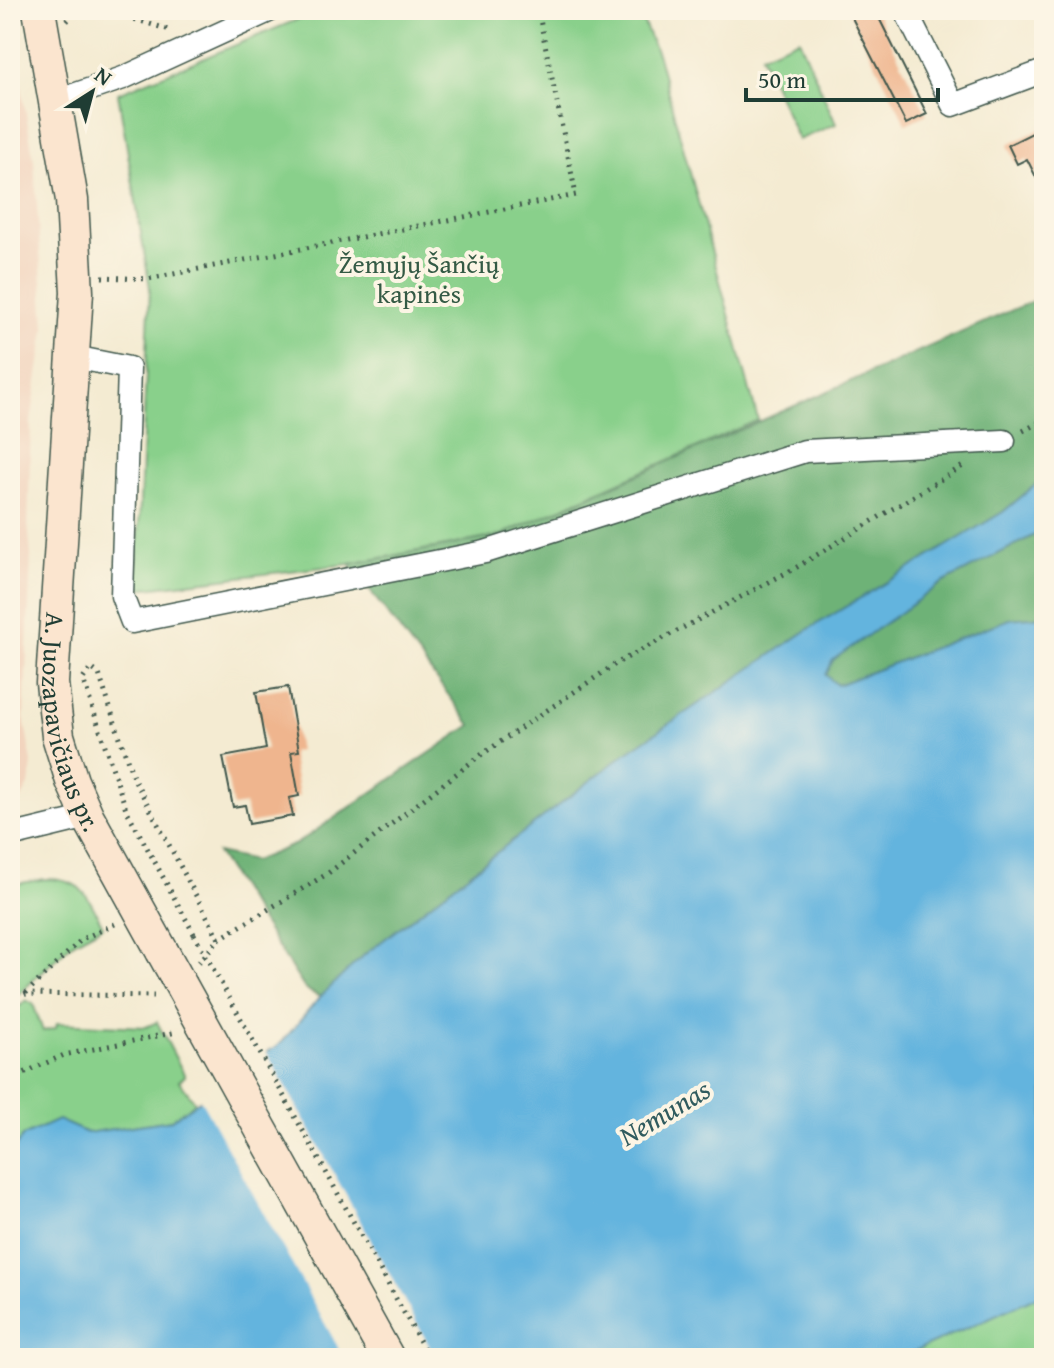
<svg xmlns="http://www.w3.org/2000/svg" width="1054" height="1368" font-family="'Gentium Book Plus',serif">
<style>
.built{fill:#f2d4be}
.green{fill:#89d08b;stroke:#548660;stroke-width:2}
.forest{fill:#6eb277;stroke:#467856;stroke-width:2}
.water{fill:#64b4de;stroke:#427889;stroke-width:2}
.pier{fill:#f4ebd2}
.building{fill:#efb58e}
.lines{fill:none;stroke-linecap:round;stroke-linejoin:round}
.minor-casing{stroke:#3f574c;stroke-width:25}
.secondary-casing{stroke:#3f574c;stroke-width:35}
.path{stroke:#3f574c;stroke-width:5;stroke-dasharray:2 6;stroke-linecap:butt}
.minor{stroke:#fff;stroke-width:22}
.secondary{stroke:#fbe5cf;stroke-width:32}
.secondary-bridge-casing{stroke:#3f574c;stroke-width:35;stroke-linecap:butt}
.path-bridge{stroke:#3f574c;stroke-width:5;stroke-dasharray:2 6;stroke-linecap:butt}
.secondary-bridge{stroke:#fbe5cf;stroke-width:32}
.labels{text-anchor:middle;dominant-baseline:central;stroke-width:8;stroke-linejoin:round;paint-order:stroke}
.park-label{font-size:26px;fill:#345a45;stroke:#fcf5e5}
.street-label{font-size:26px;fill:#1f3d34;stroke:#fcf5e5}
.water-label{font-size:28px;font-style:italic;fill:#305b5e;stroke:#fcf5e5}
</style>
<rect width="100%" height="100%" fill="#fcf5e5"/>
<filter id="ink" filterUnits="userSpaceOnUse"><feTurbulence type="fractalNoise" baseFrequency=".0125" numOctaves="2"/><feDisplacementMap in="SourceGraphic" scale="16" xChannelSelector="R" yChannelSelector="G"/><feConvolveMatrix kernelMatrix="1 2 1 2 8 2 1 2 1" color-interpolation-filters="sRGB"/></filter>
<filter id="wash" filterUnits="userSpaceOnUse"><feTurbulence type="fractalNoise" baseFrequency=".006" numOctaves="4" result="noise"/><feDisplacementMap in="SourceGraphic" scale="32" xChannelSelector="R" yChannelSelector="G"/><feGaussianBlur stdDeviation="1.8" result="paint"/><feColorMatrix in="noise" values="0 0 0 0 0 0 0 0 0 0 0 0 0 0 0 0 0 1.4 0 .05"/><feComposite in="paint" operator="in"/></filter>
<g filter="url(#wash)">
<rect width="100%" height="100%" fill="#f4ebd2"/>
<path class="built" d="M10,19L34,161L45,329L31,421L28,524L31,555L24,718L32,763L29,785L19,803L10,807Z"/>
<path class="green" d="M321,10H638L658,56L758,420L499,536L350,564L136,589L150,288L118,93Z
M799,39L836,124L798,140L761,55Z
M45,879C83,879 87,895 103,926L72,943L20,993L10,994V885Z
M26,1000L33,1004L43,1031L56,1028L57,1023L146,1027L157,1022L185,1076L179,1081L195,1102L171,1120L87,1133L58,1120L23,1136L10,1155V1007L20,1006Z
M1044,1293V1358H900L1036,1296Z"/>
<path class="forest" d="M1044,296V478L1003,512L809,629L626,753L364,955L320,997L305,989L217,853L254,861L296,844L471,725L350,564L499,536Z
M1044,530V616L1009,619L837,685L826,676L832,660L942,583Z"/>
<path class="water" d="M1044,478V530L942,583L833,660L826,675L837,685L1009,619L1044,616V1293L900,1358H10V1155L23,1136L58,1120L87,1133L171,1120L283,1041L320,997L364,955L626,753L809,629L1003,512Z"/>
<path class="pier" d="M265,1049L436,1358H344L198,1095Z"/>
<g id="blocks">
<path class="building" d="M848,10H875L927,114L906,124Z
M1044,127V193L1027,159L1017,164L1008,145Z
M288,687L299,751L291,752L299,796L289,798L293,816L249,824L245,805L233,807L223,757L266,749L256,692Z"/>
</g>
</g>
<g filter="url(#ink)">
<use href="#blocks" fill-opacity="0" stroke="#3f574c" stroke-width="2"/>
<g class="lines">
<defs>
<path id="minor" d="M905,10L953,105L1044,71
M56,101L123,78L271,10
M74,357L129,368L122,596L132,622L485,552L805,451L1004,441
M10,836L88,817"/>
<g id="secondary">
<path id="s1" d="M39,10L72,200L77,292L52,683L58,736L72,781L88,817L162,951"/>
</g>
</defs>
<use href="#minor" class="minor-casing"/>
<use href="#secondary" class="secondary-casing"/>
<path class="path" d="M104,10L170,30
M67,21L77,10
M102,277L148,279L576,195L538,10
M1023,431L1044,420
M194,934L126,809L83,679L91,668L99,674L133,777L219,939L199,962
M219,939L327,874L478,757L617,663L797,567L963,466
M26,993L82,939L115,924
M10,1001L26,994L154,996
M10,1079L64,1055L177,1032"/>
<use href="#minor" class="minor"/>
<use href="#secondary" class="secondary"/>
<defs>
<path id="secondary-bridge" d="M162,951L388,1358"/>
</defs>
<use href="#secondary-bridge" class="secondary-bridge-casing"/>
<path class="path-bridge" d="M194,934L429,1358"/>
<use href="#secondary-bridge" class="secondary-bridge"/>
</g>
</g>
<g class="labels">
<g class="park-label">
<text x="419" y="263">Žemųjų Šančių<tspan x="419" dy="30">kapinės</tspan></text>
</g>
<g class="street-label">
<text stroke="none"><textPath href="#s1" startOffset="718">A. Juozapavičiaus pr.</textPath></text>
</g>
<g class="water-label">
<text transform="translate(664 1112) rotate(-31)">Nemunas</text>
</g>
</g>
<rect width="1054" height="1368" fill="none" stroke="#fcf5e5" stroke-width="40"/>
<g transform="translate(92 92) rotate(36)" stroke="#fcf5e5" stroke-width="6" paint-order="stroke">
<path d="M0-6L14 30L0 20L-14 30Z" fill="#1f3d34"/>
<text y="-12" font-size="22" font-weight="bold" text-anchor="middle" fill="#1f3d34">N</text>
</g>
<path d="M746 88v12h192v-12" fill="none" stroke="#1f3d34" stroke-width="4"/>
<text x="758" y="88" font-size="24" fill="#1f3d34" stroke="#fcf5e5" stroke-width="6" paint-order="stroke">50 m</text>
</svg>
